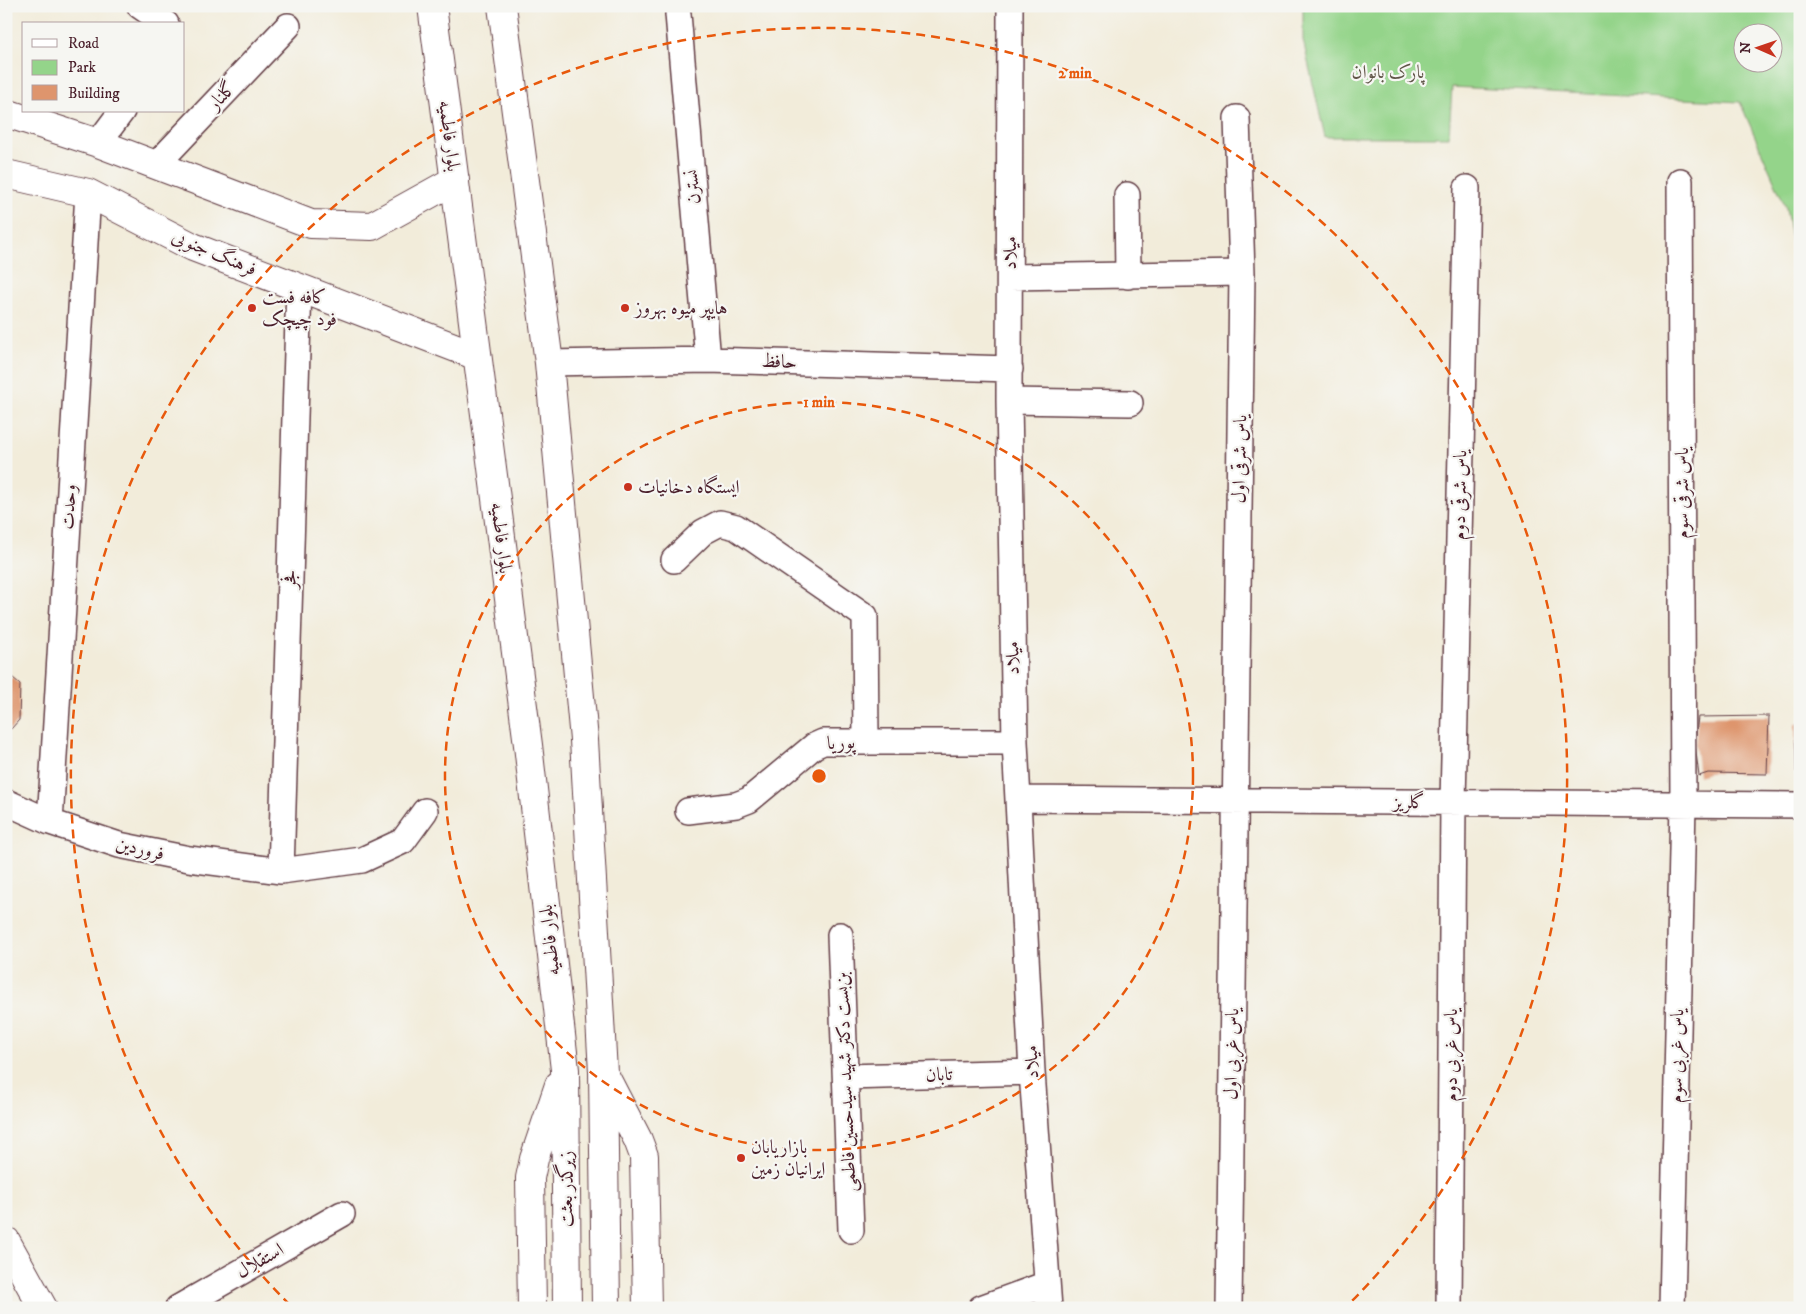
<svg xmlns="http://www.w3.org/2000/svg" width="1806" height="1314" font-family="'IM FELL DW Pica',Amiri,serif">
<style>
.green{fill:#94d48a;stroke:#6f7a5a;fill-rule:evenodd}
.building{fill:#de956d}
.lines{fill:none;stroke-linecap:round;stroke-linejoin:round}
.minor-casing{stroke:#633e45;stroke-width:28}
.tertiary-casing{stroke:#633e45;stroke-width:30}
.trunk-casing{stroke:#633e45;stroke-width:30}
.minor{stroke:#fff;stroke-width:25}
.tertiary{stroke:#fff;stroke-width:28}
.trunk{stroke:#fff;stroke-width:28}
.ring{fill:none;stroke:#e8590c;stroke-width:2.5;stroke-dasharray:9 6}
.poi-dot{fill:#c8321e;stroke:#f6f6f2;stroke-width:2}
.labels{text-anchor:middle;dominant-baseline:central;stroke-width:4.5;stroke-linejoin:round;paint-order:stroke}
.park-label{font-size:19px;fill:#605548;stroke:#f6f6f2}
.street-label{font-size:19px;fill:#4a1f2b;stroke:#f6f6f2}
.poi-label{font-size:19px;fill:#4a1f2b;stroke:#f6f6f2;text-anchor:start}
.centre{fill:#e8590c;stroke:#f6f6f2;stroke-width:2.5}
.ring-label{font-size:15px;text-anchor:middle;font-weight:bold;fill:#e8590c;stroke:#f6f6f2;stroke-width:4.5;stroke-linejoin:round;paint-order:stroke}
</style>
<rect width="100%" height="100%" fill="#f6f6f2"/>
<filter id="ink" filterUnits="userSpaceOnUse"><feTurbulence type="fractalNoise" baseFrequency=".02" numOctaves="2"/><feDisplacementMap in="SourceGraphic" scale="10" xChannelSelector="R" yChannelSelector="G"/><feConvolveMatrix kernelMatrix="1 2 1 2 8 2 1 2 1" color-interpolation-filters="sRGB"/></filter>
<filter id="wash" filterUnits="userSpaceOnUse"><feTurbulence type="fractalNoise" baseFrequency=".0096" numOctaves="4" result="noise"/><feDisplacementMap in="SourceGraphic" scale="20" xChannelSelector="R" yChannelSelector="G"/><feGaussianBlur stdDeviation="1.12" result="paint"/><feColorMatrix in="noise" values="0 0 0 0 0 0 0 0 0 0 0 0 0 0 0 0 0 1.4 0 .05"/><feComposite in="paint" operator="in"/></filter>
<g filter="url(#wash)">
<rect width="100%" height="100%" fill="#f2ecda"/>
<path class="green" d="M1303,6H1800V294L1786,208L1740,102L1452,87L1449,137H1325L1303,40ZM1744,32H1774V62H1744Z"/>
<g id="blocks">
<path class="building" d="M6,677H12L20,684L19,720L11,729H6Z
M1769,716L1767,774L1708,773L1699,776L1695,744L1698,717Z
M1795,724H1800V772H1796Z"/>
</g>
</g>
<g filter="url(#ink)">
<use href="#blocks" fill-opacity="0" stroke="#633e45" stroke-width="1"/>
<g class="lines">
<defs>
<path id="minor" d="M140,6L166,24
M1010,6L1009,401L1015,742L1032,1072L1049,1308
M678,14L708,360
M98,143L122,111
M156,165L288,26
M1127,195L1128,276
M1010,277L1242,273
M549,363L708,360L1010,369
M1009,401L1130,403
M674,560L703,532L720,523L736,527L865,616L866,742
M1018,799L1800,805
M6,802L50,822L119,845L189,859L281,871L362,860L403,841L425,811
M688,811L736,805L749,800L814,746L823,742H1015
M50,822L88,193
M281,871L299,287
M840,935L851,1230
M846,1077L1032,1072
M178,1308L342,1214
M981,1308L1047,1284
M1229,1308L1242,273L1237,118
M1449,1308L1453,802L1467,188
M1672,1308L1683,804L1680,181"/>
<path id="tertiary" d="M6,113L98,143L311,224L372,226L455,180
M6,174L88,193L193,247L477,356
M6,1241L43,1308"/>
<path id="trunk" d="M432,6L528,745L565,1070L567,1308
M502,6L549,363L584,740L603,1072L606,1308
M606,1078L638,1140L644,1156L647,1308
M532,1308L530,1178L534,1159L559,1085"/>
</defs>
<use href="#minor" class="minor-casing"/>
<use href="#tertiary" class="tertiary-casing"/>
<use href="#trunk" class="trunk-casing"/>
<use href="#minor" class="minor"/>
<use href="#tertiary" class="tertiary"/>
<use href="#trunk" class="trunk"/>
</g>
</g>
<g class="ring">
<circle cx="819" cy="776" r="374"/>
<path d="M290 1305A748 748 0 1 1 1348 1305"/>
</g>
<g class="poi-dot">
<circle cx="252" cy="308" r="5"/>
<circle cx="625" cy="308" r="5"/>
<circle cx="628" cy="487" r="5"/>
<circle cx="741" cy="1158" r="5"/>
</g>
<g class="labels">
<g class="park-label">
<text x="1388" y="72">پارک بانوان</text>
</g>
<g class="street-label">
<text transform="translate(222 96) rotate(-47)">گلنار</text>
<text transform="translate(449 136) rotate(83)">بلوار فاطمیه</text>
<text transform="translate(693 187) rotate(-95)">نسترن</text>
<text transform="translate(214 253) rotate(23)">فرهنگ جنوبی</text>
<text transform="translate(1010 253) rotate(-90)">میلاد</text>
<text transform="translate(779 362) rotate(2)">حافظ</text>
<text transform="translate(1240 459) rotate(-89)">یاس شرقی اول</text>
<text transform="translate(1682 493) rotate(-90)">یاس شرقی سوم</text>
<text transform="translate(1460 495) rotate(-89)">یاس شرقی دوم</text>
<text transform="translate(69 507) rotate(-87)">وحدت</text>
<text transform="translate(501 538) rotate(83)">بلوار فاطمیه</text>
<text transform="translate(290 579) rotate(-88)">فجر</text>
<text transform="translate(1013 658) rotate(-91)">میلاد</text>
<text transform="translate(841 743) rotate(-3)">پوریا</text>
<text x="1409" y="802">گلریز</text>
<text transform="translate(140 849) rotate(13)">فروردین</text>
<text transform="translate(550 940) rotate(-96)">بلوار فاطمیه</text>
<text transform="translate(1232 1054) rotate(-89)">یاس غربی اول</text>
<text transform="translate(1451 1055) rotate(-90)">یاس غربی دوم</text>
<text transform="translate(1677 1056) rotate(-89)">یاس غربی سوم</text>
<text transform="translate(1032 1062) rotate(-93)">میلاد</text>
<text transform="translate(939 1075) rotate(-2)">تابان</text>
<text transform="translate(846 1082) rotate(-92)">بن‌بست دکتر شهید سیدحسین فاطمی</text>
<text transform="translate(566 1189) rotate(-90)">زیرگذر بعثت</text>
<text transform="translate(260 1261) rotate(-30)">استقلال</text>
</g>
<g class="poi-label">
<text x="262" y="297">کافه فست<tspan x="262" dy="22">فود چیچک</tspan></text>
<text x="635" y="308">هایپر میوه بهروز</text>
<text x="638" y="487">ایستگاه دخانیات</text>
<text x="751" y="1147">بازاریابان<tspan x="751" dy="22">ایرانیان زمین</tspan></text>
</g>
</g>
<circle cx="819" cy="776" r="8" class="centre"/>
<g class="ring-label">
<text x="1075" y="78">2 min</text>
<text x="819" y="407">1 min</text>
</g>
<rect width="1806" height="1314" fill="none" stroke="#f6f6f2" stroke-width="25"/>
<rect x="22" y="22" width="162" height="90" fill="#f6f6f2" stroke="#b1a0a2"/>
<rect x="32" y="39" width="25" height="8" fill="#ffffff" stroke="#b1a0a2"/>
<text x="68" y="48" font-size="15" fill="#4a1f2b">Road</text>
<rect x="32" y="60" width="25" height="15" fill="#94d48a" stroke="#b1a0a2"/>
<text x="68" y="72" font-size="15" fill="#4a1f2b">Park</text>
<rect x="32" y="85" width="25" height="15" fill="#de956d" stroke="#b1a0a2"/>
<text x="68" y="98" font-size="15" fill="#4a1f2b">Building</text>
<g transform="translate(1758 48) rotate(272)"><circle r="24" fill="#f6f6f2" stroke="#b1a0a2"/>
<path d="M0-4L9 19L0 12L-9 19Z" fill="#c8321e"/>
<text y="-8" font-size="14" font-weight="bold" text-anchor="middle" fill="#4a1f2b">N</text>
</g>
</svg>
